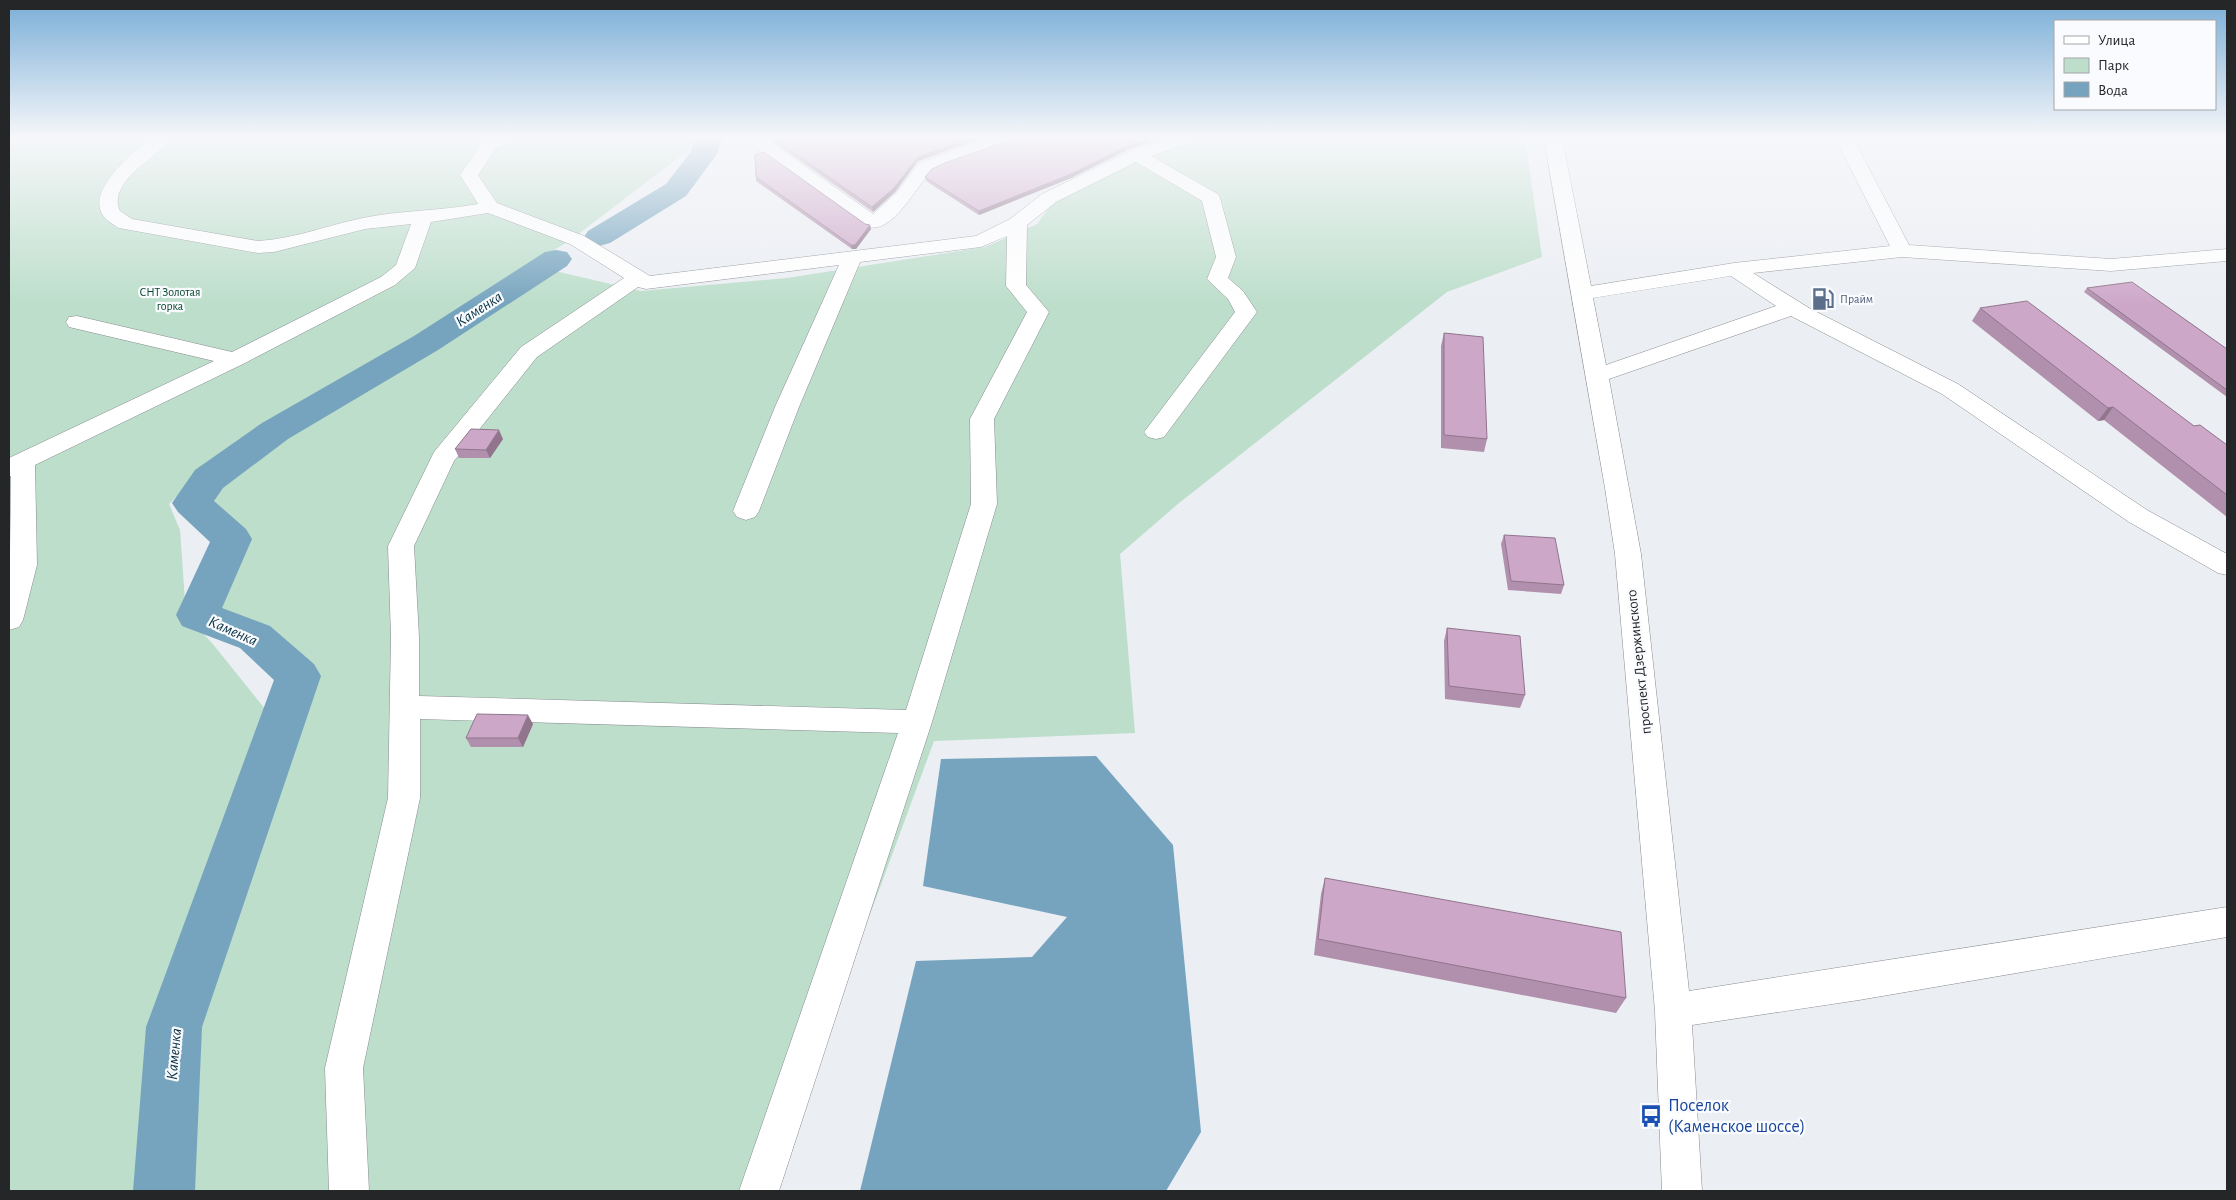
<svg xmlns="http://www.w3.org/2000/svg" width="2236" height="1200" font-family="'Alegreya Sans',sans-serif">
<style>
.green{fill:#bcdeca}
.water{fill:#76a4be}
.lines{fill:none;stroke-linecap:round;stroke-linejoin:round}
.river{fill:#76a4be;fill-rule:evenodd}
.minor-casing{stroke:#898b90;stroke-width:1}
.minor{fill:#fff;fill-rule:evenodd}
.wall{fill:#b090ac}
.shaded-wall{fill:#90758c}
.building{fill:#cda7c8;stroke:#90758c}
.labels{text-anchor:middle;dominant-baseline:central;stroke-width:4.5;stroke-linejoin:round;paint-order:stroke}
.far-park-label{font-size:12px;fill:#09452b;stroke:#f9fbfe}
.far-service-label{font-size:12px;fill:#4e5e75;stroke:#f9fbfe;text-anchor:start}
.street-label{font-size:15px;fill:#252628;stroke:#f9fbfe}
.water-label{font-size:16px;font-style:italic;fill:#042e41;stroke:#f9fbfe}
.near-transit-label{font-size:18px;fill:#164399;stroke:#f9fbfe;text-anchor:start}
</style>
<rect width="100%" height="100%" fill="#ebeef3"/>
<path class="green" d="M9,138H694L691,148L572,239L208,465L169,504L180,530L186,616L212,643L265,709L157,1025L137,1191H9Z
M1198,138H1525L1542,257L1447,292L1179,503L1120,554L1135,733L934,741L768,1191H183L190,1020L258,835L310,675L266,627L211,608L243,531L203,500L222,477L288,431L432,347L555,271L641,291L787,278L985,247L1037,224L1053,202L1158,152Z"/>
<path class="water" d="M1096,756L1173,845L1201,1132L1166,1191H860L916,961L1032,957L1067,917L923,886L941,759Z"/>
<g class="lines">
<path class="river" d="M695,138H723L717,154L686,196L610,243L599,246L588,243L584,237L588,231L666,184L690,153Z
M556,250L567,252L572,259L567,266L438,350L288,439L223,488L214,501L246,529L252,539L222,608L270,626L314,664L321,676L202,1027L195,1191H133L146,1027L274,680L240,648L182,626L176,615L210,542L178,512L172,503L195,470L262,423L414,336L545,252Z"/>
<defs>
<path id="minor" d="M151,138H172C159,156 106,182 120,211L132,219L258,241C294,239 328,225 363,218C401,210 440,211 478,204L460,175L484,140L489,138H512L509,142L496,148L478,175L497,203L584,236L650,276L976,236L1010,219L1042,194L1130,151L1167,138H1193L1190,142L1151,156L1218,194L1220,198L1236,257L1228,278L1243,291L1257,312L1164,437L1156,439L1148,437L1144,432L1148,427L1235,312L1228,299L1207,279L1216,257L1202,201L1136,162L1056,202L1027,225L1026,285L1049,312L994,419L997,504L932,722L779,1191H739L898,733L420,719V798L363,1068L369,1191H329L325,1068L388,798L391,637L388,546L434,452L521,347L624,278L570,244L488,213L431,222L415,268L395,285L243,364L35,465L37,565L23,620L19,627L9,630L11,476H9V458L214,361L69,327L66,322L69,317L77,316L232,352L381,277L396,265L411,224L365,229L274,252L258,253L119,228C112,224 102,218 100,209C93,185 135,150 151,138ZM1007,236L1006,286L1027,312L970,419L971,504L906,710L419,696V637L414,546L454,461L537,357L638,287L646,289L839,265L775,407L733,511L737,517L746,520L755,517L759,511L799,407L860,262L981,247Z
M758,138H776L772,143L873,214L896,193L919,163L988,138H1013L1010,142C996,147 939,165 931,172C915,187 894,234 867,227L756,148L753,144Z
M1544,138H1562L1591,286L1734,263L1890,246L1835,138H1853L1909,245L2111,259L2227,249V261L2111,271L1902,257L1753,273L1809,308L1958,384L2147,510L2227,554V575L2218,573L2129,522L1942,394L1791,316L1609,379L1641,554L1689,991L2227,907V937L1859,1000L1692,1025L1702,1191H1662L1655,1011L1615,554L1605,488ZM1731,276L1776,306L1606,365L1593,298Z"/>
</defs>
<use href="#minor" class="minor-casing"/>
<use href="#minor" class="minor"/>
</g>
<path class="wall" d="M774,138H982L918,161L895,192L873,212L775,143Z
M1011,138H1161L1129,149L1071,178L979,215L926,181L925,177L1010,140Z
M756,177L871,229L856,249H852L756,181Z
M2087,288L2227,349V397L2084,292Z
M1980,308L2194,426L2227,445V517L2104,420L2098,421L1972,321Z
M1444,333L1487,439L1484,452L1441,448V346Z
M503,439L490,458H459L455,449Z
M1504,535L1564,585L1561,594L1508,590L1501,544Z
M1447,628L1525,695L1520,708L1445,699L1444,641Z
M533,724L523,747H471L466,738Z
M1325,878L1626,998L1616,1013L1314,955L1321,894Z"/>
<path class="shaded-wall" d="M971,138H982L918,161L895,192L873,212L872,207L918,157Z
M1150,138H1161L1129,149L1071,178L979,215V211L1129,145Z
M870,225L871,229L856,249H852L851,245Z
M2113,407L2104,420L2098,421L2108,408Z
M499,430L503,439L490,458L486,450Z
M528,715L533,724L523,747L518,738Z"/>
<path class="building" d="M774,138H971L918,157L894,188L872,207L774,139Z
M1011,138H1150L1129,145L1071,174L979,211L925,177L932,169L945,163L1010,140Z
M764,152L865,224L870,225L855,245H851L756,177L755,155Z
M2132,282L2227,349V390L2087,288Z
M2027,301L2194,426L2200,425L2227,445V495L2113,407L2108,408L1980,308Z
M1444,333L1483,337L1487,439L1444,435Z
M471,429L499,430L486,450L455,449Z
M1504,535L1555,538L1564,585L1511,581Z
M1447,628L1520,636L1525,695L1449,686Z
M477,714L528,715L518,738H466Z
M1325,878L1621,932L1626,998L1318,939Z"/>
<linearGradient id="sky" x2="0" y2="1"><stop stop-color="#7aaed7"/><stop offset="0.45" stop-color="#f6f7fa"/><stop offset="1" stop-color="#f6f7fa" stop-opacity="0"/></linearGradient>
<rect width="2236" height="306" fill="url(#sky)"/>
<defs>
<symbol id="fuel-bare" viewBox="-9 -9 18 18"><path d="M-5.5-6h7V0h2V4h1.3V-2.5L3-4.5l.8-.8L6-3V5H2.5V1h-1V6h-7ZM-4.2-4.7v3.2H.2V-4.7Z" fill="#5c6f8a" stroke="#f9fbfe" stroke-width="2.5" paint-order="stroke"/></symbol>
<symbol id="bus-bare" viewBox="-9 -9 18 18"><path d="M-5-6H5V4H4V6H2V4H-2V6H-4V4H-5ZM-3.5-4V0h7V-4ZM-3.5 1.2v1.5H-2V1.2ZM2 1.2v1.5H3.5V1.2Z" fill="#1a4fb4" stroke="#f9fbfe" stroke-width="2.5" paint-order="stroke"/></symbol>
</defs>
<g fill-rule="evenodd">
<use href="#fuel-bare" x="1807" y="283" width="32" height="32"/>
<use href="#bus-bare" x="1635" y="1100" width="32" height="32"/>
</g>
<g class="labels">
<g class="far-park-label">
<text x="170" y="292">СНТ Золотая<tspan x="170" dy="14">горка</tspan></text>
</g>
<g class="far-service-label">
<text x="1840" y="299">Прайм</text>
</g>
<g class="street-label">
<text transform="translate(1639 662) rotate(-96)">проспект Дзержинского</text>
</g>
<g class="water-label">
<text transform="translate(479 309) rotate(-33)">Каменка</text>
<text transform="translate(233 631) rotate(24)">Каменка</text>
<text transform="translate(174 1054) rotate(-85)">Каменка</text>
</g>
<g class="near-transit-label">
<text x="1668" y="1106">Поселок<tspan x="1668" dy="21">(Каменское шоссе)</tspan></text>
</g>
</g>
<rect width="2236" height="1200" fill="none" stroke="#252628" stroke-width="20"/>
<rect x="2054" y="20" width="162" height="90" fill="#f9fbfe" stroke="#a4a6a8"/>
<rect x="2064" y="36" width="25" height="8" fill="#ffffff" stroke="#a4a6a8"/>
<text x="2098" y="45" font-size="15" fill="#252628">Улица</text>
<rect x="2064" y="58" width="25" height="15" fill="#bcdeca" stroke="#a4a6a8"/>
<text x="2098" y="70" font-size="15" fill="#252628">Парк</text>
<rect x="2064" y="82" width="25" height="15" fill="#76a4be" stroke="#a4a6a8"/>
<text x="2098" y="95" font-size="15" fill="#252628">Вода</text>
</svg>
